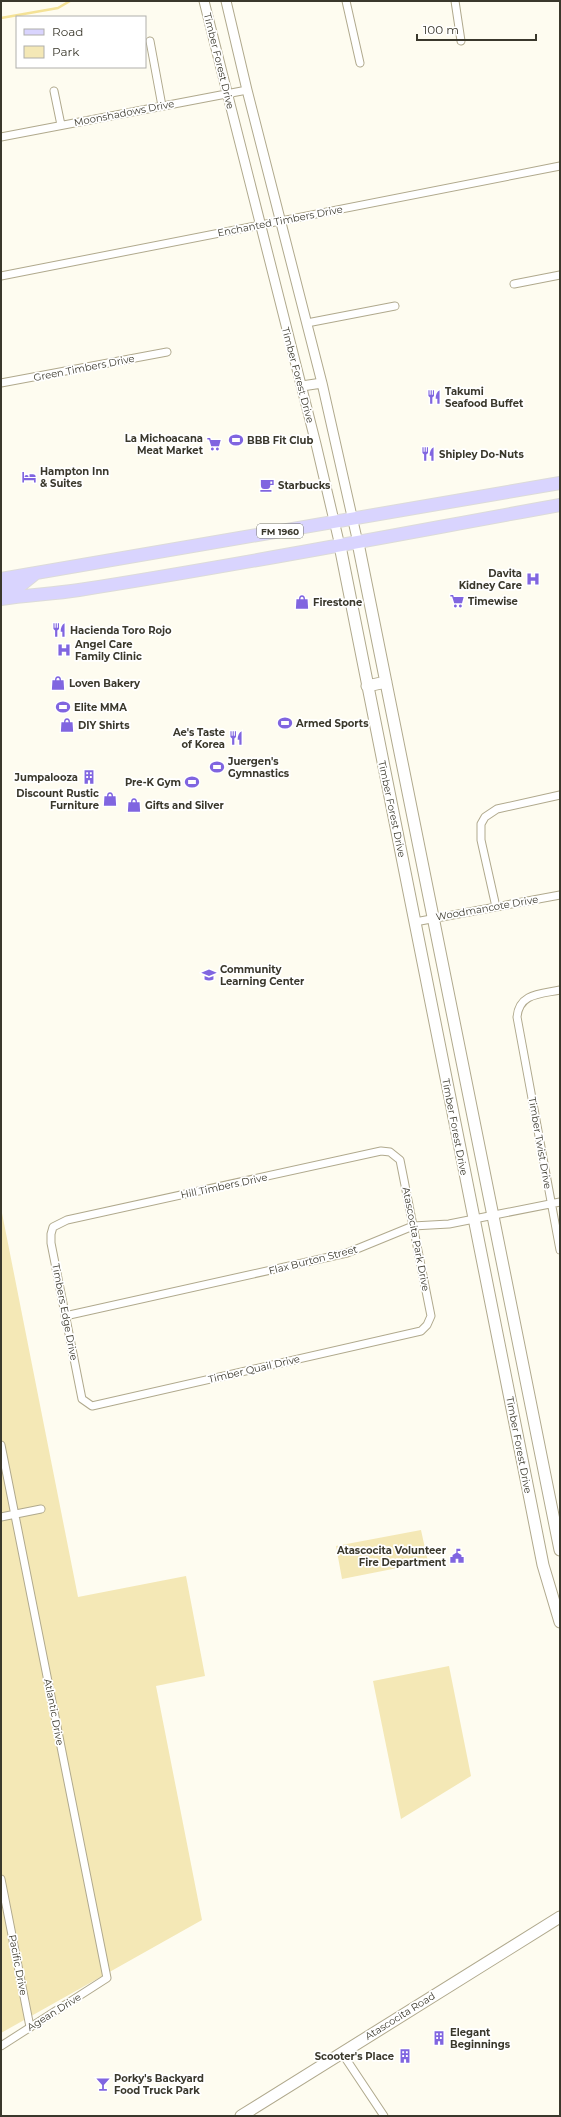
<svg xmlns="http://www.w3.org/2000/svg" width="561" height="2117" font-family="Montserrat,sans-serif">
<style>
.green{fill:#f4e8b6}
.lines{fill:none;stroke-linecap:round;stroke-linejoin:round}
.stream{stroke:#f4e296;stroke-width:2.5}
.minor-casing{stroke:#b0a98d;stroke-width:9}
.tertiary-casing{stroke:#b0a98d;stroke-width:11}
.secondary-casing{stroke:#b0a98d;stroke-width:13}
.primary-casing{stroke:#dcdbd9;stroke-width:14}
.minor{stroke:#fff;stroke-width:7}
.tertiary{stroke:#fff;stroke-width:9}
.secondary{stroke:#fff;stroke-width:11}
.primary{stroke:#d9d4fe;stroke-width:12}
.labels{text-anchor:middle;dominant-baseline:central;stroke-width:3.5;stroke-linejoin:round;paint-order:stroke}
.shield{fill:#fff;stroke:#75746b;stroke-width:1}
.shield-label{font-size:9px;font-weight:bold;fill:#3a382c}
.street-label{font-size:10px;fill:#3a382c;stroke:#fff}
.poi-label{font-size:10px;font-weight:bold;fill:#3a382c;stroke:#fff;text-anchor:start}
</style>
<rect width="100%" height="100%" fill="#fefcf0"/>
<path class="green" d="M1,1208L78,1597L186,1576L205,1676L156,1686L202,1920L1,2033Z
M421,1530L428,1562L342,1579L336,1546Z
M449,1666L471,1776L401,1819L373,1681Z"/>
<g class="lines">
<path class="stream" d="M1,18L58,8L70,1"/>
<defs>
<path id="minor" d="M346,1L360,63
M455,1L461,41
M150,41L162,106
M54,91L61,125
M1,137L247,90
M1,276L560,166
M514,284L560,275
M307,323L395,306
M1,383L167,352
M496,907L481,840V824L485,817L497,809L560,795
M415,922L560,895
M560,990C541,994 519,993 517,1017L560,1250
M381,1151L390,1152L400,1160L431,1316L427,1325L421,1331L92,1406L82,1399L51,1243V1234L53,1227L67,1220Z
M65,1316L347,1253L413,1226L449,1224L560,1202
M1,1445L107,1978L1,2046
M1,1517L41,1509
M1,1879L30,2027
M342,2053L384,2116"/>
<path id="tertiary" d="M204,1L316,444L340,546
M226,1L247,90L322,383L358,543
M302,386L322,383"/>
<path id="secondary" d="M358,543L560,1550
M340,546L528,1489L543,1565L560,1622
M367,686L386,682
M241,2116L560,1917"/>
<path id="primary" d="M1,579L560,483
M1,590L21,585L36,573
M1,599C27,595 53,594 79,590C240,565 400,534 560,505"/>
</defs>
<use href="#minor" class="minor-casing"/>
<use href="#tertiary" class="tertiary-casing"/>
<use href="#secondary" class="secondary-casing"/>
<use href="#primary" class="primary-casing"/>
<use href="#minor" class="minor"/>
<use href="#tertiary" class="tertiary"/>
<use href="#secondary" class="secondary"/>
<use href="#primary" class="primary"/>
</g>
<defs>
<symbol id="restaurant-bare" viewBox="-9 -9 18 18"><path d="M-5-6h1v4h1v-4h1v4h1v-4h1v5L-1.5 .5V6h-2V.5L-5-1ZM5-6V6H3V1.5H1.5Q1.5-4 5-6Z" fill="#8065e0" stroke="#fff" stroke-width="2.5" paint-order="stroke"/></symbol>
<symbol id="stadium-bare" viewBox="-9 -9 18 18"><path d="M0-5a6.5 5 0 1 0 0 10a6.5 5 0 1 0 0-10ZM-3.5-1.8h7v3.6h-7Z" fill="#8065e0" stroke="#fff" stroke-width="2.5" paint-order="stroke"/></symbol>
<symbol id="supermarket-bare" viewBox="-9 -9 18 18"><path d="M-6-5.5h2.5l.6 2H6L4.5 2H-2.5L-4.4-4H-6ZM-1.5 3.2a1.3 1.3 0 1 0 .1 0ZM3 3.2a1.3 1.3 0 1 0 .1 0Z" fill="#8065e0" stroke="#fff" stroke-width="2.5" paint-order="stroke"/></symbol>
<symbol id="hotel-bare" viewBox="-9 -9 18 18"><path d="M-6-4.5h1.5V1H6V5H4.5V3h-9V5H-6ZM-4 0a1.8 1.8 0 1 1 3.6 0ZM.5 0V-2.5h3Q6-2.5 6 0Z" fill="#8065e0" stroke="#fff" stroke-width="2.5" paint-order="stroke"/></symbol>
<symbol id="cafe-bare" viewBox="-9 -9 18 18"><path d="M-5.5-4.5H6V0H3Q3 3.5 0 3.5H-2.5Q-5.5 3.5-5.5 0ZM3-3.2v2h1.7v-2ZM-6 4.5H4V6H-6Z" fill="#8065e0" stroke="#fff" stroke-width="2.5" paint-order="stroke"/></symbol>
<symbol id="hospital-bare" viewBox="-9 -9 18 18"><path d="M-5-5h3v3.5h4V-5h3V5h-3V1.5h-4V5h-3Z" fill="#8065e0" stroke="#fff" stroke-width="2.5" paint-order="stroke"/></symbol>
<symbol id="shop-bare" viewBox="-9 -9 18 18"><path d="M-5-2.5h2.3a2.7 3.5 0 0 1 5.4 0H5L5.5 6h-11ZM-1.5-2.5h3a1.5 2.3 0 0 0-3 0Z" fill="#8065e0" stroke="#fff" stroke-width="2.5" paint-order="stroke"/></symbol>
<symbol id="building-bare" viewBox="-9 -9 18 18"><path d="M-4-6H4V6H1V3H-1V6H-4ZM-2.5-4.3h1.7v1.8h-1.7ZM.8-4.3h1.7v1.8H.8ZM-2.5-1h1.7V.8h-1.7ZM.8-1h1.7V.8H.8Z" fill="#8065e0" stroke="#fff" stroke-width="2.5" paint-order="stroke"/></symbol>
<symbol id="school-bare" viewBox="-9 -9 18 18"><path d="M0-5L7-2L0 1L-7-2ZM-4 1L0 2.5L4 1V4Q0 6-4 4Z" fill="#8065e0" stroke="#fff" stroke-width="2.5" paint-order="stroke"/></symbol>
<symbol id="civic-bare" viewBox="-9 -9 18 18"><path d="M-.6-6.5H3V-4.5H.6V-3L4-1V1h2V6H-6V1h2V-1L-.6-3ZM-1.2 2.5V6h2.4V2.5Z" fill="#8065e0" stroke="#fff" stroke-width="2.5" paint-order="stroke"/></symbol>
<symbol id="bar-bare" viewBox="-9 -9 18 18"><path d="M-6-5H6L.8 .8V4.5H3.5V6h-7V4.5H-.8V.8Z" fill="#8065e0" stroke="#fff" stroke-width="2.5" paint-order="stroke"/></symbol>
</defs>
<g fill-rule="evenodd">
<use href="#restaurant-bare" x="424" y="387" width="20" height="20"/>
<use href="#stadium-bare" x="226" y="430" width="20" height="20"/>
<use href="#supermarket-bare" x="204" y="434" width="20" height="20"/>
<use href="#restaurant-bare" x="418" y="444" width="20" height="20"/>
<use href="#hotel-bare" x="19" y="467" width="20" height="20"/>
<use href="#cafe-bare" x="257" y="475" width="20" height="20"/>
<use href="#hospital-bare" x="523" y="569" width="20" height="20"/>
<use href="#supermarket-bare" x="447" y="591" width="20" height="20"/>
<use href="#shop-bare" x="292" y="592" width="20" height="20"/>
<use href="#restaurant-bare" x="49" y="620" width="20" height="20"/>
<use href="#hospital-bare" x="54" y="640" width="20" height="20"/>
<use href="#shop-bare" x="48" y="673" width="20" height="20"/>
<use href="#stadium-bare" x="53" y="697" width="20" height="20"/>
<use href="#stadium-bare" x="275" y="713" width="20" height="20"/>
<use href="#shop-bare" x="57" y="715" width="20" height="20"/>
<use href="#restaurant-bare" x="226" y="728" width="20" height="20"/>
<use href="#stadium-bare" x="207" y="757" width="20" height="20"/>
<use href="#building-bare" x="79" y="767" width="20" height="20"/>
<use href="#stadium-bare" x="182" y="772" width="20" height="20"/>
<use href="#shop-bare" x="100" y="789" width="20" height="20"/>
<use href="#shop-bare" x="124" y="795" width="20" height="20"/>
<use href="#school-bare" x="199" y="965" width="20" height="20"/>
<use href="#civic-bare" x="447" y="1546" width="20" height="20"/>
<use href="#building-bare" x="429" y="2028" width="20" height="20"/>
<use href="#building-bare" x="395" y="2046" width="20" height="20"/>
<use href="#bar-bare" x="93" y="2074" width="20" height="20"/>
</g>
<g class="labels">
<rect class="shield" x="257" y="524" width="46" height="14" rx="3"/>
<g class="shield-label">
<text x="280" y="531">FM 1960</text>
</g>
<g class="street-label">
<text transform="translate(219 61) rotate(76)">Timber Forest Drive</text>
<text transform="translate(124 113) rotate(-11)">Moonshadows Drive</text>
<text transform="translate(280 221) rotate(-11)">Enchanted Timbers Drive</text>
<text transform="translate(84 368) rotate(-11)">Green Timbers Drive</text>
<text transform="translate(298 375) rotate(75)">Timber Forest Drive</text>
<text transform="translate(392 809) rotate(78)">Timber Forest Drive</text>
<text transform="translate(487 908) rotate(-10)">Woodmancote Drive</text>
<text transform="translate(455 1127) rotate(79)">Timber Forest Drive</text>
<text transform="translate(540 1143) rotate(80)">Timber Twist Drive</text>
<text transform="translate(224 1186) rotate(-12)">Hill Timbers Drive</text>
<text transform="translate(416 1239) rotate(79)">Atascocita Park Drive</text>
<text transform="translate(313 1260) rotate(-14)">Flax Burton Street</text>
<text transform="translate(65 1312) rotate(79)">Timbers Edge Drive</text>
<text transform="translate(254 1369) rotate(-13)">Timber Quail Drive</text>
<text transform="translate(519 1445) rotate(79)">Timber Forest Drive</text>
<text transform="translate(54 1712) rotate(79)">Atlantic Drive</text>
<text transform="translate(18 1965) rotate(79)">Pacific Drive</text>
<text transform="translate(54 2012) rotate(-32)">Agean Drive</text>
<text transform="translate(400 2016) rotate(-32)">Atascocita Road</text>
</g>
<g class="poi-label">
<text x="445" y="391">Takumi<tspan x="445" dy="12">Seafood Buffet</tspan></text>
<text x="203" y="438" text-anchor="end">La Michoacana<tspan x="203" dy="12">Meat Market</tspan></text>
<text x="247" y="440">BBB Fit Club</text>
<text x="439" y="454">Shipley Do-Nuts</text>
<text x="40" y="471">Hampton Inn<tspan x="40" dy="12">&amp; Suites</tspan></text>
<text x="278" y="485">Starbucks</text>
<text x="522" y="573" text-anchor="end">Davita<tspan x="522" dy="12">Kidney Care</tspan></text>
<text x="468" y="601">Timewise</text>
<text x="313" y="602">Firestone</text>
<text x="70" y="630">Hacienda Toro Rojo</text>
<text x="75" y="644">Angel Care<tspan x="75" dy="12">Family Clinic</tspan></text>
<text x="69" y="683">Loven Bakery</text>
<text x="74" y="707">Elite MMA</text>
<text x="296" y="723">Armed Sports</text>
<text x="78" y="725">DIY Shirts</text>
<text x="225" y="732" text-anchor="end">Ae's Taste<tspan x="225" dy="12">of Korea</tspan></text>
<text x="228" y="761">Juergen's<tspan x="228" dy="12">Gymnastics</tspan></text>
<text x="78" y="777" text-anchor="end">Jumpalooza</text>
<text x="181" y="782" text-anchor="end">Pre-K Gym</text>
<text x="99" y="793" text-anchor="end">Discount Rustic<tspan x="99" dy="12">Furniture</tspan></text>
<text x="145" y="805">Gifts and Silver</text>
<text x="220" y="969">Community<tspan x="220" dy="12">Learning Center</tspan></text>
<text x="446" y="1550" text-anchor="end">Atascocita Volunteer<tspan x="446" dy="12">Fire Department</tspan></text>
<text x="450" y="2032">Elegant<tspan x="450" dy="12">Beginnings</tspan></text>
<text x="394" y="2056" text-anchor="end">Scooter's Place</text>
<text x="114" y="2078">Porky's Backyard<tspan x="114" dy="12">Food Truck Park</tspan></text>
</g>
</g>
<rect width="561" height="2117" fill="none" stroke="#3a382c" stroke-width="4"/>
<rect x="16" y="16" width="130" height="52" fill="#ffffff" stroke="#b0afab"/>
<rect x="24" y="29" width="20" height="6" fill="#d9d4fe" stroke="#b0afab"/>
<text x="52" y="36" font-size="12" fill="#3a382c">Road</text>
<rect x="24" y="46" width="20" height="12" fill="#f4e8b6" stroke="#b0afab"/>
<text x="52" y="56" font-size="12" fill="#3a382c">Park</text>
<path d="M417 34v6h119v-6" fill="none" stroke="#3a382c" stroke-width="2"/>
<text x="423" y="34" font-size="12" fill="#3a382c" stroke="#ffffff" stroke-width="3" paint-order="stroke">100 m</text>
</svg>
